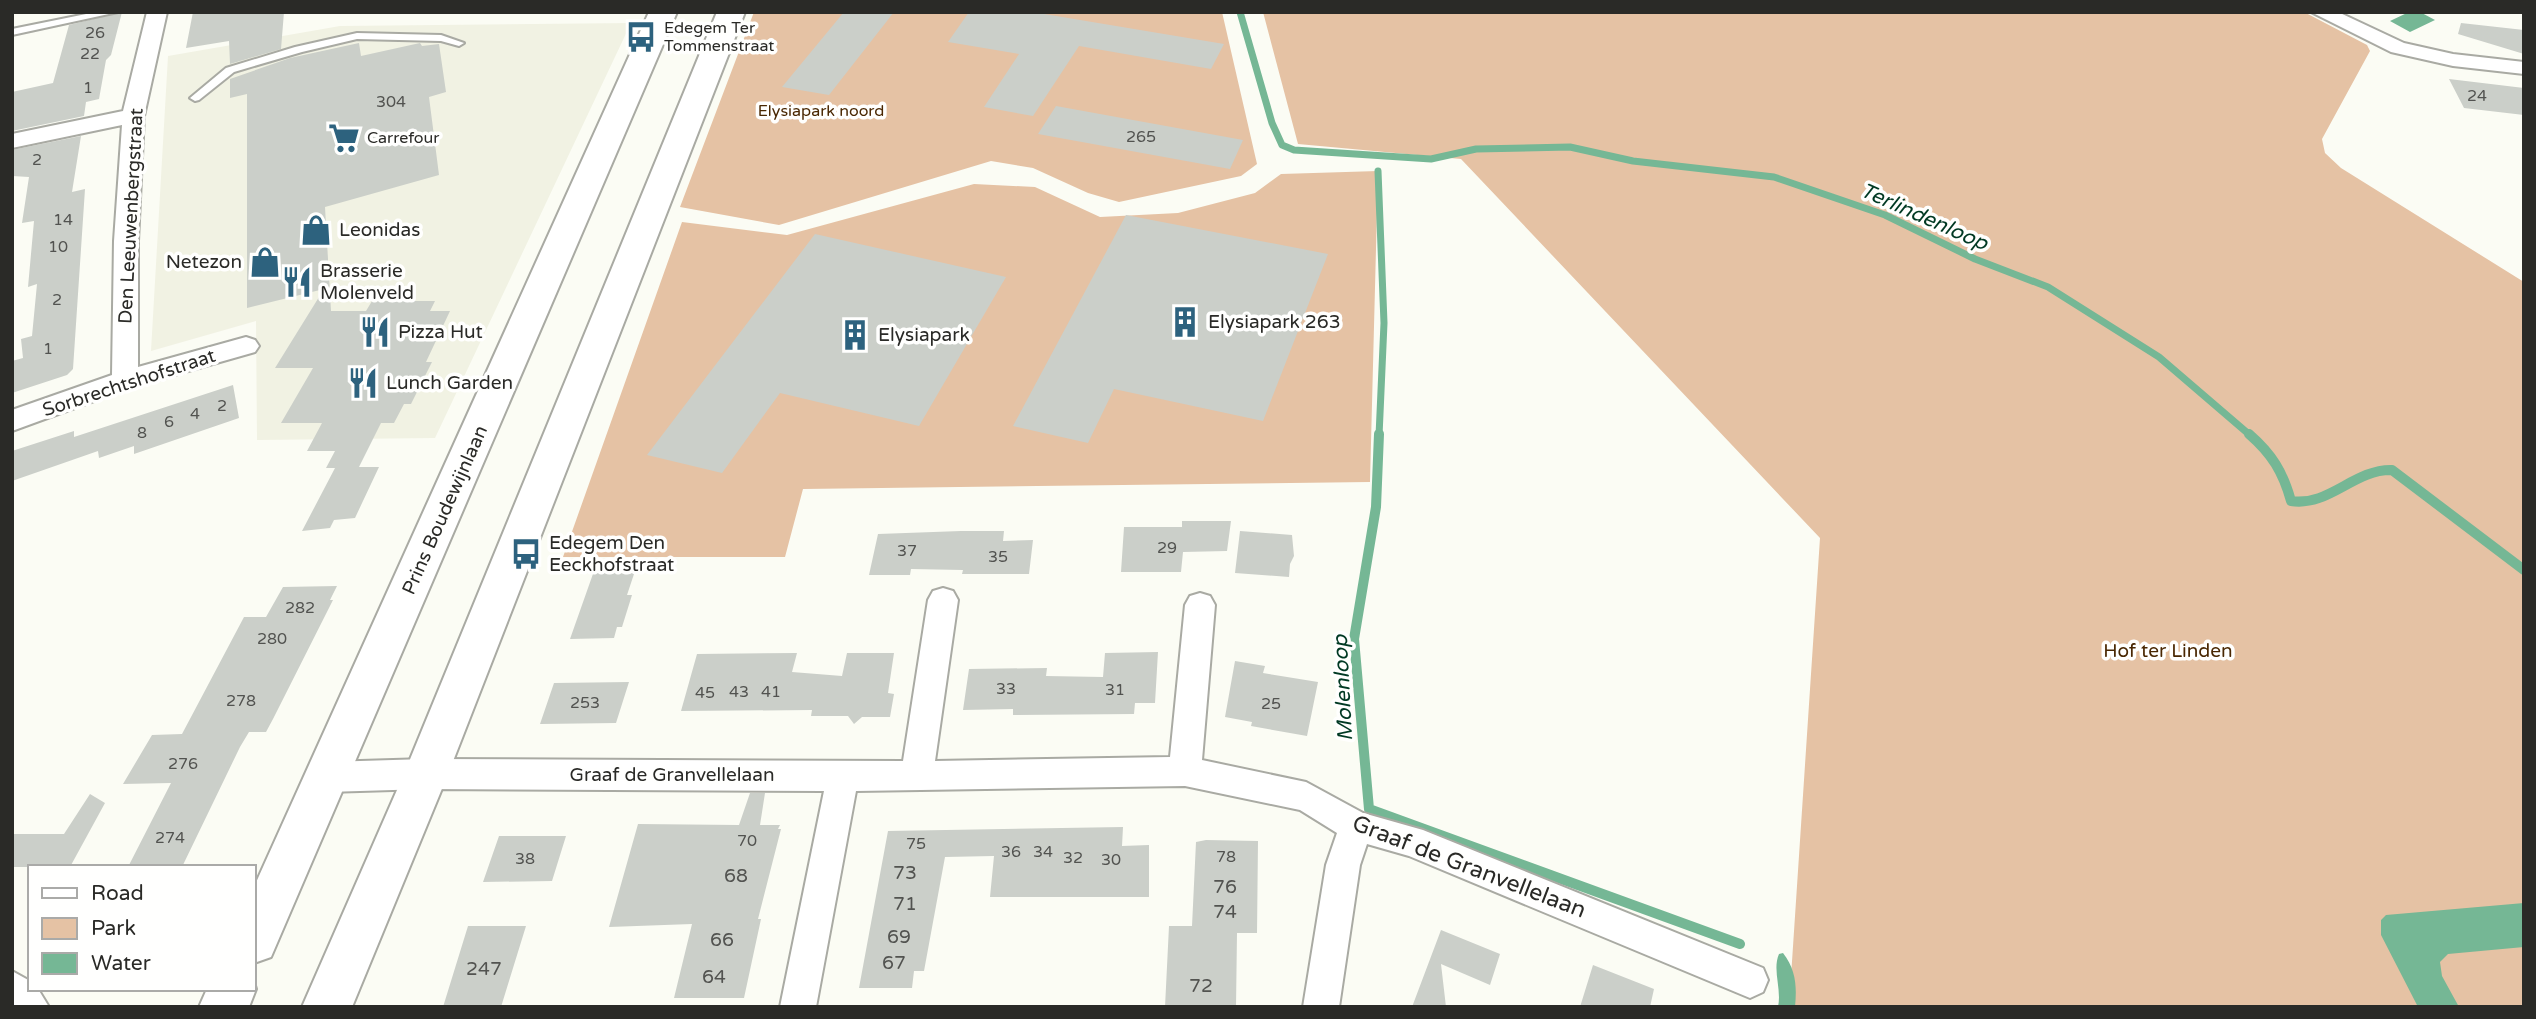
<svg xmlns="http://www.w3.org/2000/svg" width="2536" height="1019" font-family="'Varela Round',sans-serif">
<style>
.built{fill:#f1f2e3}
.green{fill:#e5c2a4}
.water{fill:#75b795}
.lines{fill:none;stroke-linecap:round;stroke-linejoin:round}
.stream-far1{stroke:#75b795;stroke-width:7}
.stream{stroke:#75b795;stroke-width:10}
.building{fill:#cbcfc9}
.service-casing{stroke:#a9aaa3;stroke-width:4}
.minor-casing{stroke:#a9aaa3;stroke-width:4}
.secondary-casing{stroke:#a9aaa3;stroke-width:4}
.service{fill:#fff;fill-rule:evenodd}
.minor{fill:#fff;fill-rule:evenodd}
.secondary{fill:#fff;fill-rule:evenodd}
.labels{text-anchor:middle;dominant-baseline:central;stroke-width:7;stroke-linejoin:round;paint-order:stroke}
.far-poi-label{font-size:16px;fill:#2a2a27;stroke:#fffffe;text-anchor:start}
.number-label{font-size:16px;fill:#525350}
.far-park-label{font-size:16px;fill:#492702;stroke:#fffffe}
.street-label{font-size:19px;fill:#2a2a27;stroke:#fffffe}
.poi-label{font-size:19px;fill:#2a2a27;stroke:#fffffe;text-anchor:start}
.park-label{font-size:19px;fill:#492702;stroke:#fffffe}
.near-number-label{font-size:19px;fill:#525350}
.water-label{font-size:21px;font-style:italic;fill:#003923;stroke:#fffffe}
.near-street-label{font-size:23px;fill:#2a2a27;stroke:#fffffe}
</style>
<rect width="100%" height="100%" fill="#fbfcf4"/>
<path class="built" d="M631,23L435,438L257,440L256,321L151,351L168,56L340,26Z"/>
<path class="green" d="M754,12H1222L1257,164L1241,176L1119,202L1088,193L1033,168L991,161L779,225L680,207Z
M1263,12H2304L2367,45L2370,51L2322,139L2325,153L2341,168L2524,282V1007H1789L1820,538L1461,159L1298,144Z
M1378,171L1370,482L803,489L785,557H563L682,222L787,235L974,184L1035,187L1100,217L1178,213L1255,193L1281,174Z"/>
<path class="water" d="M2409,12H2420L2435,20L2410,32L2390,21Z
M2524,903V947L2448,954L2440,962L2442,976L2459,1007H2418L2381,935V920L2386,915Z
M1783,953C1796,970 1797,986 1795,1007H1778C1782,989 1772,970 1779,954Z"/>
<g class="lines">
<path class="stream-far1" d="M1240,12L1272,123L1282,145L1294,150L1431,159L1476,149L1570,147L1633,161L1774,177L1885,215L1975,259L2048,287L2159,357L2251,436
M1378,171L1384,323L1379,436"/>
<path class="stream" d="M1379,434L1376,507L1354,639L1369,809L1740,944
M2249,434C2272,454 2283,472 2291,501C2329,507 2354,469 2392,470L2524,570"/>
</g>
<path class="building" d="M122,12L111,55L106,60L99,99L86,102L84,116L12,131V92L53,83L69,25Z
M193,12H284L281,49L230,64L229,41L186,48Z
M844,12H894L829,95L782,87Z
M969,12H1032L1224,44L1211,69L1079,46L1033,116L984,107L1019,54L948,42Z
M2461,23L2524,30V54L2458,34Z
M359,43L361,56L420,43L422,46L439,44L446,92L429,97L439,175L325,207L331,311H366L372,301H435L430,311H450L426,362H432L411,404H404L394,423H381L359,467H379L355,518L334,520L330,528L302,531L335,468H326L335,451H307L322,423H281L313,368H275L324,289L247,308V94L230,98V79L290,58Z
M2449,79L2524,88V115L2464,108Z
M1056,106L1243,140L1230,169L1038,134Z
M81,136L72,192L85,189L73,369L67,375L12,393V361L23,358L21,339L32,336L37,284L28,287L34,221L22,223L29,177L12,176V150Z
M1126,215L1328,254L1263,421L1114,389L1088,443L1013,426Z
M815,234L1006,277L919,426L780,393L722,473L647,455Z
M233,385L239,418L134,454V446L99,458L98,451L12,481V451L74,431V437Z
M1182,521H1231L1227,551L1183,552L1181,572H1121L1124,527H1182Z
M961,531H1004L1003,541L1033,540L1029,574H962L963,570L911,569L910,575H869L878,534Z
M1240,531L1292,535L1294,556L1290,564L1289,577L1235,573Z
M594,571H635L627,595H632L622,627H617L614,638L570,639Z
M337,586L330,600H333L273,719L266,732H249L240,747L182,867H128L171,783L123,784L152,735L182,734L244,617H266L283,587Z
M1158,652L1155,703H1135L1134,714L1013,715V709L963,710L969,669L1047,668L1046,676L1103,677L1105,653Z
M797,653L792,672L842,676L847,653H894L888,693L894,694L890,717H862L854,724L848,716H811L812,710L681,711L697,654Z
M1235,661L1265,666L1263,673L1318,682L1307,736L1251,726L1252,722L1225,717Z
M629,682L616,723L540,724L554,683Z
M750,793H765L760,825H780L778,829H781L758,919H761L744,998H674L692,924L609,927L638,824L739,825Z
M90,794L105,803L70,867H12V834H64Z
M1123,827L1122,846L1149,845V897H990L994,856L945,857L924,971H914L912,988H859L888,831Z
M499,836H566L552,881L483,882Z
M1206,840L1258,841L1257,933H1237L1236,1007H1165L1169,926H1192L1196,842Z
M468,926H526L501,1007H443Z
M1441,930L1500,954L1490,985L1441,964L1446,1007H1412Z
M1593,965L1654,989L1650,1007H1580Z"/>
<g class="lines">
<defs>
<path id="service" d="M96,12H118L12,35V29Z
M357,33L441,35L464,43L459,46L441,41L357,39L302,52L234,72L199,100L195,101L190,98L226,68L295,47Z"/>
<path id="minor" d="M147,12H167L144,116L138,241V367L246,337L255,340L259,346L255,352L132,387L12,431V410L112,375L114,241L122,125L12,148V134L123,111Z
M2311,12H2338L2404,43L2453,54L2524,62V74L2453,66L2391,52Z
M943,588L953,591L958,600L935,761L1170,757L1185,605L1190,596L1200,593L1210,596L1215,605L1202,760L1306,782L1363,813L1423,830L1763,968L1768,980L1763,992L1750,998L1409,856L1367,844L1360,865L1339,1007H1303L1326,865L1337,833L1300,810L1185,786L856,791L816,1007H780L824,791L426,789L327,792L316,787L311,777L316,767L327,762L426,759L903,761L928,600L933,591Z
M12,971L30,981V989H38L49,1007H12Z"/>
<path id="secondary" d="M649,12H677L271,957L254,963V887Z
M717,12H745L448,774L352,1007H302L404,774Z
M254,982L256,989L249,1007H199L207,989H254Z"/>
</defs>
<use href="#service" class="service-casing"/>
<use href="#minor" class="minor-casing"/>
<use href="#secondary" class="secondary-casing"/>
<use href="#service" class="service"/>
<use href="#minor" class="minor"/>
<use href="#secondary" class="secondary"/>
</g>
<defs>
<symbol id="bus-bare" viewBox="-9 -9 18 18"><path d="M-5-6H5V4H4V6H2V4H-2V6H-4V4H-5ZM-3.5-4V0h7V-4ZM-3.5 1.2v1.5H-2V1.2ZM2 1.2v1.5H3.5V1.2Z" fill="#2d627e" stroke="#fffffe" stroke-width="2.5" paint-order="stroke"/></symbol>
<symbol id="supermarket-bare" viewBox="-9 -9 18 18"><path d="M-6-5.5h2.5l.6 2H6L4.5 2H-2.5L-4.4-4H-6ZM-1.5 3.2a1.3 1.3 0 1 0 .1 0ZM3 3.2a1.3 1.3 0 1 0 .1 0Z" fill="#2d627e" stroke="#fffffe" stroke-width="2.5" paint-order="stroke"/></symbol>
<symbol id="shop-bare" viewBox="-9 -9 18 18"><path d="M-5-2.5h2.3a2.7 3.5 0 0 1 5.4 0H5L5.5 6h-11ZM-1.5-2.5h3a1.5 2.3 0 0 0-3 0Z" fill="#2d627e" stroke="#fffffe" stroke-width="2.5" paint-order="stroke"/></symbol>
<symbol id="restaurant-bare" viewBox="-9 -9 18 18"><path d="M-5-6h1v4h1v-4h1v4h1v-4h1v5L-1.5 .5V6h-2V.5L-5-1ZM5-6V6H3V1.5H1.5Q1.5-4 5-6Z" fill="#2d627e" stroke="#fffffe" stroke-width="2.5" paint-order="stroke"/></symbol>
<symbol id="building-bare" viewBox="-9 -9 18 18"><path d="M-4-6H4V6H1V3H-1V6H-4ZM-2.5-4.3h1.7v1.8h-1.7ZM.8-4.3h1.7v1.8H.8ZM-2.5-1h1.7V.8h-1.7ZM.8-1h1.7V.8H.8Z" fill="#2d627e" stroke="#fffffe" stroke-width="2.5" paint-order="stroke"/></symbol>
</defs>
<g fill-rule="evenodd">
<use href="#bus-bare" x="619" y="15" width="44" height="44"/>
<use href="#supermarket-bare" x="322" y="116" width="44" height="44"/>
<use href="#shop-bare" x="294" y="208" width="44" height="44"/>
<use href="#shop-bare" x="243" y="240" width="44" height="44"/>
<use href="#restaurant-bare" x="275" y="260" width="44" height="44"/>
<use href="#building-bare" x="1163" y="300" width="44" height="44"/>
<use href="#restaurant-bare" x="353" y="310" width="44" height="44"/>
<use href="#building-bare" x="833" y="313" width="44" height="44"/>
<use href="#restaurant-bare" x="341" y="361" width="44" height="44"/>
<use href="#bus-bare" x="504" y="532" width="44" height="44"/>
</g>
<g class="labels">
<g class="far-poi-label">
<text x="664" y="28">Edegem Ter<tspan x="664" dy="18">Tommenstraat</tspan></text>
<text x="367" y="138">Carrefour</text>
</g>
<g class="number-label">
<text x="95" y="33">26</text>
<text x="90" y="54">22</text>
<text x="88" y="88">1</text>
<text x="2477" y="96">24</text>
<text x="391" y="102">304</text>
<text x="1141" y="137">265</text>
<text x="37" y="160">2</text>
<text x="63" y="220">14</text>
<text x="58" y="247">10</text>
<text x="57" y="300">2</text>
<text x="48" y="349">1</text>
<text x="222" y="406">2</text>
<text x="195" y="414">4</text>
<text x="169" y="422">6</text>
<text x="142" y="433">8</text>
<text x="1167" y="548">29</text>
<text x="907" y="551">37</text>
<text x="998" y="557">35</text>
<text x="300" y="608">282</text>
<text x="272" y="639">280</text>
<text x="1006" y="689">33</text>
<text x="1115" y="690">31</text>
<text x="739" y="692">43</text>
<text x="771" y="692">41</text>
<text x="705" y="693">45</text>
<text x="241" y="701">278</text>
<text x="585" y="703">253</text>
<text x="1271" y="704">25</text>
<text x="183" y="764">276</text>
<text x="170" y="838">274</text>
<text x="747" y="841">70</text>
<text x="916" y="844">75</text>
<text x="1011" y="852">36</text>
<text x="1043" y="852">34</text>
<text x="1226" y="857">78</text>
<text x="1073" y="858">32</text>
<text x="525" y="859">38</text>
<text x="1111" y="860">30</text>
</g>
<g class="far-park-label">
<text x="821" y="111">Elysiapark noord</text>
</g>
<g class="street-label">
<text transform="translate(131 216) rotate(-87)">Den Leeuwenbergstraat</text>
<text transform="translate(129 383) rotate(-18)">Sorbrechtshofstraat</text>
<text transform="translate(445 510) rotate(-66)">Prins Boudewijnlaan</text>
<text x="672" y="775">Graaf de Granvellelaan</text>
</g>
<g class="poi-label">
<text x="339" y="230">Leonidas</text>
<text x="242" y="262" text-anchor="end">Netezon</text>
<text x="320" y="271">Brasserie<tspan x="320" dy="22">Molenveld</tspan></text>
<text x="1208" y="322">Elysiapark 263</text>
<text x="398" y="332">Pizza Hut</text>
<text x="878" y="335">Elysiapark</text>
<text x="386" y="383">Lunch Garden</text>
<text x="549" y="543">Edegem Den<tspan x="549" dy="22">Eeckhofstraat</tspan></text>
</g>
<g class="park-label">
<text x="2168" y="651">Hof ter Linden</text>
</g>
<g class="near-number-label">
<text x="905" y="873">73</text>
<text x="736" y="876">68</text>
<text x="1225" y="887">76</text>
<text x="905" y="904">71</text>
<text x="1225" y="912">74</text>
<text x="899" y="937">69</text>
<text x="722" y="940">66</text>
<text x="894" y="963">67</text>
<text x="484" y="969">247</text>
<text x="714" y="977">64</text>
<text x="1201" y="986">72</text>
</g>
<g class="water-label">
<text transform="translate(1924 217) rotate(24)">Terlindenloop</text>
<text transform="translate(1343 688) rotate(-93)">Molenloop</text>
</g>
<g class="near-street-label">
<text transform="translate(1469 867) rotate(21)">Graaf de Granvellelaan</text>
</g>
</g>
<rect width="2536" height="1019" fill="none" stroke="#2a2a27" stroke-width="28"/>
<rect x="28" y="865" width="228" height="126" fill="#fffffe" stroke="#aaaaa8" stroke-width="2"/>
<rect x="42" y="888" width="35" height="10" fill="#ffffff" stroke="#aaaaa8" stroke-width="2"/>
<text x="91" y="900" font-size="21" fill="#2a2a27">Road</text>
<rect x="42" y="918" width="35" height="21" fill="#e5c2a4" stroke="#aaaaa8" stroke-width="2"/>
<text x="91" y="935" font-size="21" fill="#2a2a27">Park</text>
<rect x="42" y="953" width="35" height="21" fill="#75b795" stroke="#aaaaa8" stroke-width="2"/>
<text x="91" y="970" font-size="21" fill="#2a2a27">Water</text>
</svg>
